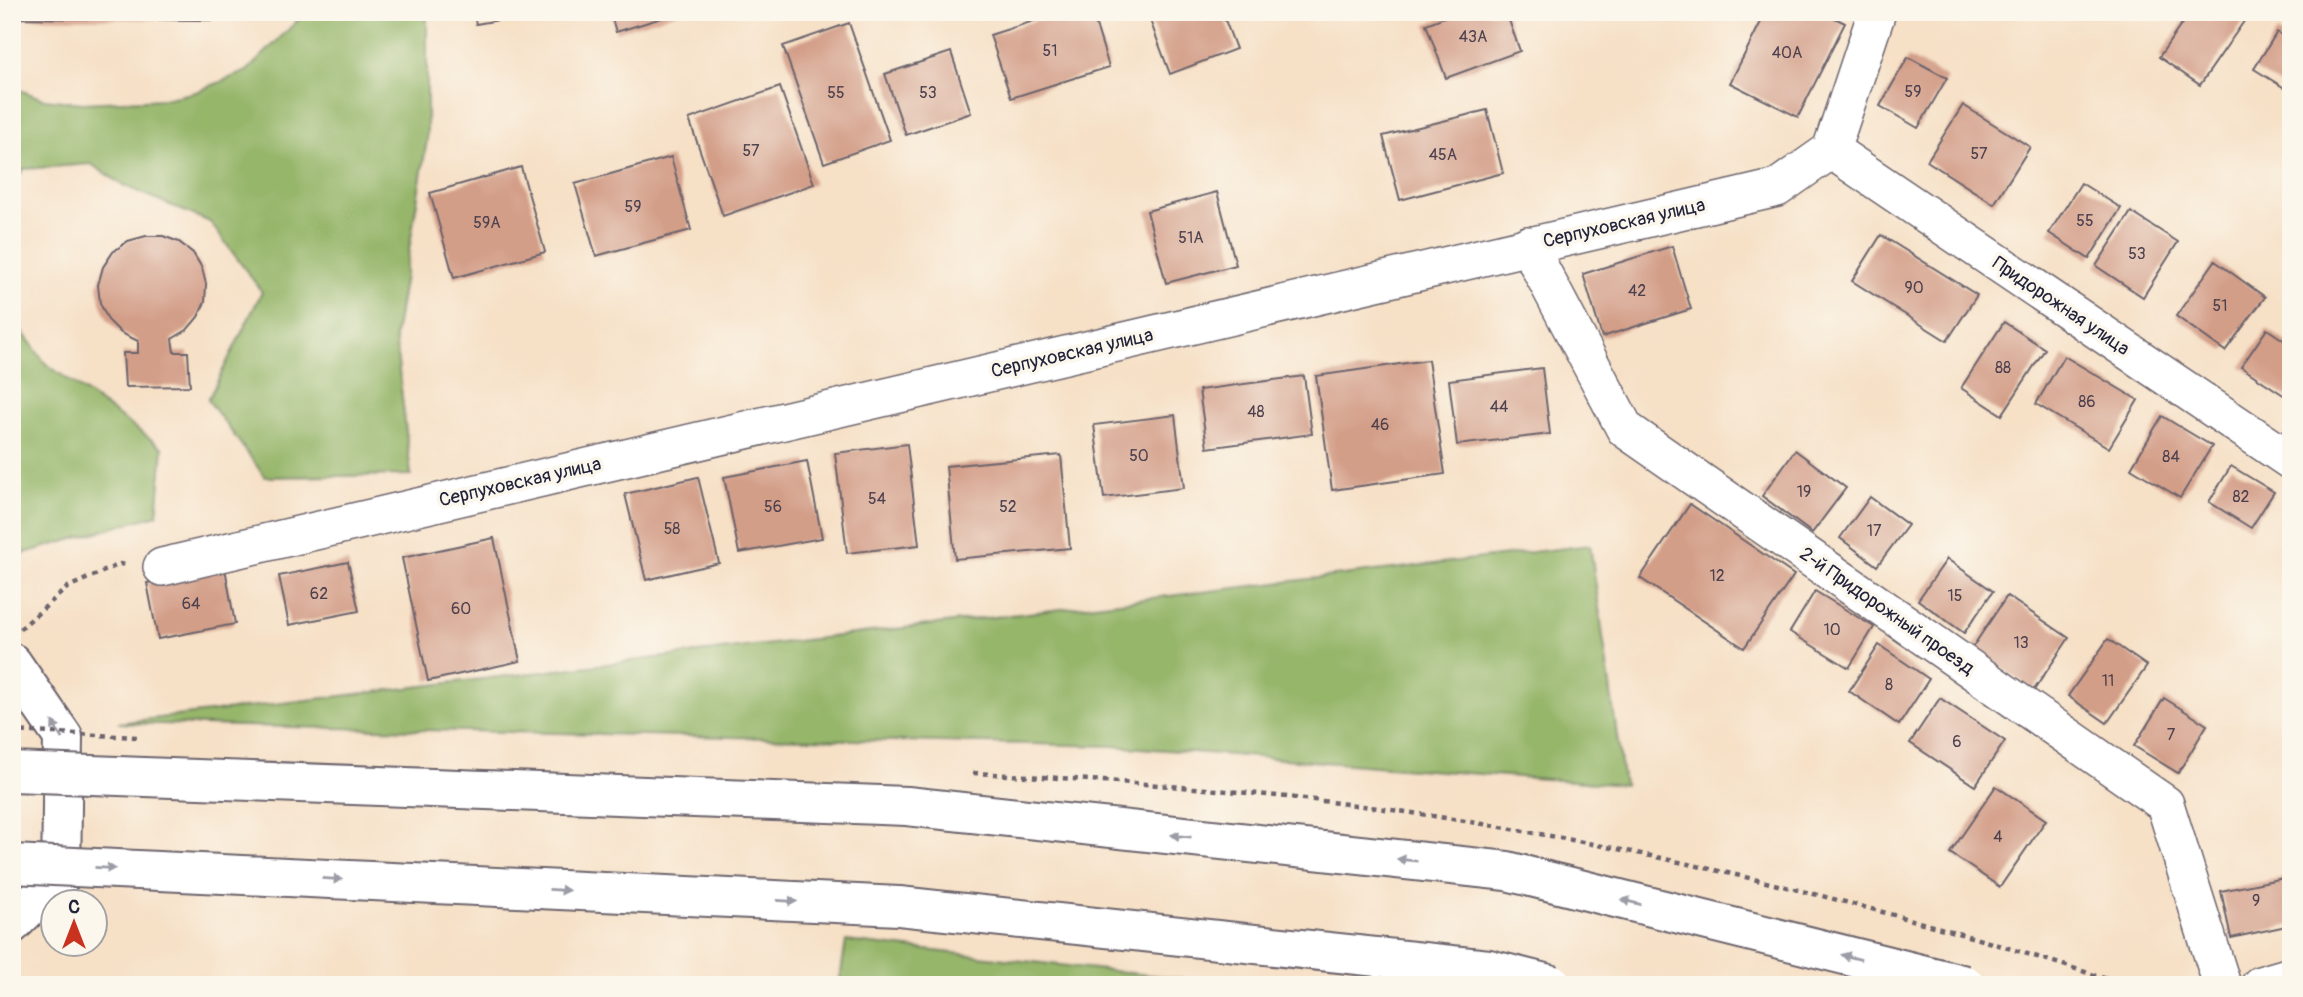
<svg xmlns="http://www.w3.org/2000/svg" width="2303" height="997" font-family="Pangolin,sans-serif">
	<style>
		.forest { fill: #96b66a; stroke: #5c6c52; stroke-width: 2 }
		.building { fill: #d39e88 }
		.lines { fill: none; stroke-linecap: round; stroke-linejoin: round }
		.minor-casing { stroke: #6c646c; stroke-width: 40 }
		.major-casing { stroke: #6c646c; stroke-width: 42 }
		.path { stroke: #6c646c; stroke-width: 4.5; stroke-dasharray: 5 5; stroke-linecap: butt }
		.minor { stroke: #fff; stroke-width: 37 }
		.major { stroke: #fff; stroke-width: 38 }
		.major-bridge-casing { stroke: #6c646c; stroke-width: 42; stroke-linecap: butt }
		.path-bridge { stroke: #6c646c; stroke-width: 4.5; stroke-dasharray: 5 5; stroke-linecap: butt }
		.major-bridge { stroke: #fff; stroke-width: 38 }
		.oneway { fill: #9c9ca7 }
		.labels { text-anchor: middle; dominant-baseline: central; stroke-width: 7; stroke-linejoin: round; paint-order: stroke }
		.number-label { font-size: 16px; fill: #4e414e }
		.street-label { font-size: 19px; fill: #22223b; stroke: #fbf7ec }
	</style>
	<rect width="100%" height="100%" fill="#fbf7ec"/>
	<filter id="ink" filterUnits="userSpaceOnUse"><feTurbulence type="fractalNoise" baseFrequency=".0143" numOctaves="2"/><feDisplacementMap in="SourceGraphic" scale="14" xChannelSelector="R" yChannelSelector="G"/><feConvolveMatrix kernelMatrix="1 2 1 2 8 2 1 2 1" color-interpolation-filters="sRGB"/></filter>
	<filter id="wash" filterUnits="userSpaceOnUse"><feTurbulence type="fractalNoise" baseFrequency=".00686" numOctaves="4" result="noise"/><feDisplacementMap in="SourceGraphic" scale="28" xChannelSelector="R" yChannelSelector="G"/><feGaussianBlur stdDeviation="1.57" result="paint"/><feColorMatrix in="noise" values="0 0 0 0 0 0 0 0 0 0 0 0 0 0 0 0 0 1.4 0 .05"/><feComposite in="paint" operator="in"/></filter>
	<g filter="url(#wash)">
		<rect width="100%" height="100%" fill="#f6e0c6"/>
		<g class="forest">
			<path d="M306,12H427V140L395,336L411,475L265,477L208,400L262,292L210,222L123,185L91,164L24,169L12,185V87L43,99L83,103L164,99L196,92L247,71Z"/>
			<path d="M12,317L45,363L163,448L157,515L18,555L12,551Z"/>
			<path d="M1590,545L1624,785L1113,746L118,723Z"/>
			<path d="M846,941L1239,985H839Z"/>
		</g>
		<g id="blocks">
			<g class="building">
				<path d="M12,12H212L211,20L12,18Z"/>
				<path d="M473,12H532V14L476,24Z"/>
				<path d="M610,12H678V13L616,32Z"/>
				<path d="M1062,12H1092L1109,67L1011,98L990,35Z"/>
				<path d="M1147,12H1222L1236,49L1170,74Z"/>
				<path d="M1457,12H1506L1520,51L1446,78L1426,24Z"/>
				<path d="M1766,12H1823L1845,23L1798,117L1730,83Z"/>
				<path d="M2190,12H2245L2249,14L2200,85L2159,57Z"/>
				<path d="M849,23L890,140L824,163L783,46Z"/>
				<path d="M2277,32L2291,41V92L2254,69Z"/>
				<path d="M951,52L971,113L906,135L885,74Z"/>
				<path d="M1908,57L1947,78L1918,128L1880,106Z"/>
				<path d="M780,87L814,184L723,216L689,119Z"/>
				<path d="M1963,105L2030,147L1994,204L1927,161Z"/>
				<path d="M1487,110L1503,173L1400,200L1383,136Z"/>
				<path d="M671,157L691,230L596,256L575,184Z"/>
				<path d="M521,167L545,252L454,278L430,193Z"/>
				<path d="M2081,183L2121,208L2089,259L2049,233Z"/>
				<path d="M1217,192L1236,265L1166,283L1147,211Z"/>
				<path d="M2131,212L2178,242L2143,297L2096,266Z"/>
				<path d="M1881,235L1977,295L1947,341L1852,281Z"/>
				<path d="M146,236H163L179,242L193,253L202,268L206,284L205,302L198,317L187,330L172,339L174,352H188L190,386L125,387L123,353H138V341L121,333L108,320L100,303L98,285L103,267L113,252L128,241Z"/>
				<path d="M1672,246L1691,309L1602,337L1583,274Z"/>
				<path d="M2215,261L2265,297L2225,351L2176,316Z"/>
				<path d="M2004,322L2045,349L2002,415L1961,388Z"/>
				<path d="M2267,329L2291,345V400L2241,367Z"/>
				<path d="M2064,356L2138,400L2109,448L2036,404Z"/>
				<path d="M1428,360L1445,474L1332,490L1316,376Z"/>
				<path d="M1542,368L1550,434L1457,445L1449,380Z"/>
				<path d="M1304,376L1312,434L1207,448L1199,390Z"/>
				<path d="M1175,415L1184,488L1104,498L1094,425Z"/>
				<path d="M2162,416L2212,446L2180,498L2131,468Z"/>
				<path d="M907,444L919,545L847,553L835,453Z"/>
				<path d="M1795,450L1846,488L1812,533L1762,496Z"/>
				<path d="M1061,455L1070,548L955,559L946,466Z"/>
				<path d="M807,461L822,538L739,553L724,477Z"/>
				<path d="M2231,466L2274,492L2251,528L2209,502Z"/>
				<path d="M698,477L719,563L646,580L625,494Z"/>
				<path d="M1870,497L1908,525L1877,566L1840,538Z"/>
				<path d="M1690,504L1794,575L1744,648L1640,578Z"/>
				<path d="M494,538L520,661L428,681L402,558Z"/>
				<path d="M1947,559L1993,591L1964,633L1918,600Z"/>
				<path d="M348,562L359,611L289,625L279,576Z"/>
				<path d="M225,568L235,624L158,639L147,583Z"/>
				<path d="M1815,591L1874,627L1849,668L1790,632Z"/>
				<path d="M2007,596L2069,638L2034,690L1972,648Z"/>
				<path d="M2108,639L2147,666L2107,723L2068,696Z"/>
				<path d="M1879,645L1929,679L1899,725L1849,691Z"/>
				<path d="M1940,698L2005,741L1975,786L1910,743Z"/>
				<path d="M2164,698L2207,725L2178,773L2134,746Z"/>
				<path d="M1996,786L2046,820L2000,887L1950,853Z"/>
				<path d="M2284,878L2291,912V925L2231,938L2221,891Z"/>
			</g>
		</g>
	</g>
	<g filter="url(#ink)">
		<use href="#blocks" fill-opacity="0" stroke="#6c646c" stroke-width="2"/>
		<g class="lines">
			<g class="minor-casing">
				<g id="minor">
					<path d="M1831,150L2291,461"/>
					<path d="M1528,245L1625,429L2165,804L2222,985"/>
					<path d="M162,567L1777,188L1831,150L1877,12"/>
					<path d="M2260,985L2291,976"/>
				</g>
			</g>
			<g class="major-casing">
				<path id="major" d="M12,663L63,737L61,876L12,924"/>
			</g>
			<path class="path" d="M20,629L68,587L120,564L127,565"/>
			<use href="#minor" class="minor"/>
			<use href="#major" class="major"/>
			<g class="major-bridge-casing">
				<g id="major-bridge">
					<path d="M12,772L907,806L1507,871L1965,985"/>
					<path d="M12,864L899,906L1489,969L1553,985"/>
				</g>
			</g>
			<g class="path-bridge">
				<path d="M12,731L139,737"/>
				<path d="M973,773C1122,781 1272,792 1420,814C1659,850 1895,909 2125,985"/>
			</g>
			<use href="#major-bridge" class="major-bridge"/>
		</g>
		<defs><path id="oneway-solid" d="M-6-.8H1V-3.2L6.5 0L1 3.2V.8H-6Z" transform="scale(1.75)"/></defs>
		<g class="oneway">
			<use href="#oneway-solid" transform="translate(57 730) rotate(-119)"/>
			<use href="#oneway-solid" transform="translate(1181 836) rotate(-174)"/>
			<use href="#oneway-solid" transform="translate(1407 860) rotate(-174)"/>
			<use href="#oneway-solid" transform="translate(105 868) rotate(3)"/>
			<use href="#oneway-solid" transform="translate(332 879) rotate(3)"/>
			<use href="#oneway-solid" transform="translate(559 890) rotate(3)"/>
			<use href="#oneway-solid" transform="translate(787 901) rotate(3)"/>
			<use href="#oneway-solid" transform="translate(1631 902) rotate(-166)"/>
			<use href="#oneway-solid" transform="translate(1851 957) rotate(-166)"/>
		</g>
	</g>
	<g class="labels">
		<g class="number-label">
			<text x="1473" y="37">43А</text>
			<text x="1050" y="51">51</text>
			<text x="1787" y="53">40А</text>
			<text x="1913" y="92">59</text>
			<text x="836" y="93">55</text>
			<text x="928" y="93">53</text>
			<text x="751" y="151">57</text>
			<text x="1979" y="154">57</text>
			<text x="1443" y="155">45А</text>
			<text x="633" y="207">59</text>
			<text x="2085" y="221">55</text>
			<text x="487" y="223">59А</text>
			<text x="1191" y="238">51А</text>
			<text x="2137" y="254">53</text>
			<text x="1914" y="288">90</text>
			<text x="1637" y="291">42</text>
			<text x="2220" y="306">51</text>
			<text x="2003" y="368">88</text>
			<text x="2087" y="402">86</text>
			<text x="1499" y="407">44</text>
			<text x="1256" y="412">48</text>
			<text x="1380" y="425">46</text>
			<text x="1139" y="456">50</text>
			<text x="2171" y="457">84</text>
			<text x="1804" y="492">19</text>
			<text x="2241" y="497">82</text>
			<text x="877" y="499">54</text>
			<text x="773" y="507">56</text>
			<text x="1008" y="507">52</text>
			<text x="672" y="529">58</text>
			<text x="1874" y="531">17</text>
			<text x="1717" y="576">12</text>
			<text x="319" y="594">62</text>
			<text x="1955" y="596">15</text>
			<text x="191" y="604">64</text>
			<text x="461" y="609">60</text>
			<text x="1832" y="630">10</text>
			<text x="2021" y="643">13</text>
			<text x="2108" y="681">11</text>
			<text x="1889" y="685">8</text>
			<text x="2171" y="735">7</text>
			<text x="1957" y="742">6</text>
			<text x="1998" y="837">4</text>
			<text x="2256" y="901">9</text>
		</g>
		<g class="street-label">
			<text transform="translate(1624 223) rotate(-13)">Серпуховская улица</text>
			<text transform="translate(2061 306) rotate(34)">Придорожная улица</text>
			<text transform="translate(1072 353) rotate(-13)">Серпуховская улица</text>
			<text transform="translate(520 482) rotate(-13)">Серпуховская улица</text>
			<text transform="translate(1887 611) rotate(35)">2-й Придорожный проезд</text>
		</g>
	</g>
	<rect width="2303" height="997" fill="none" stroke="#fbf7ec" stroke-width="42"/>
	<g transform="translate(74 923)"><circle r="33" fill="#fbf7ec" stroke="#a4a2a5" stroke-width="2"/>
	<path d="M0-5L12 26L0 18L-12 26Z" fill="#c8321e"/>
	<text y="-10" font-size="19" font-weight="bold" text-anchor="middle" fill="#22223b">С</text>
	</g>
</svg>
